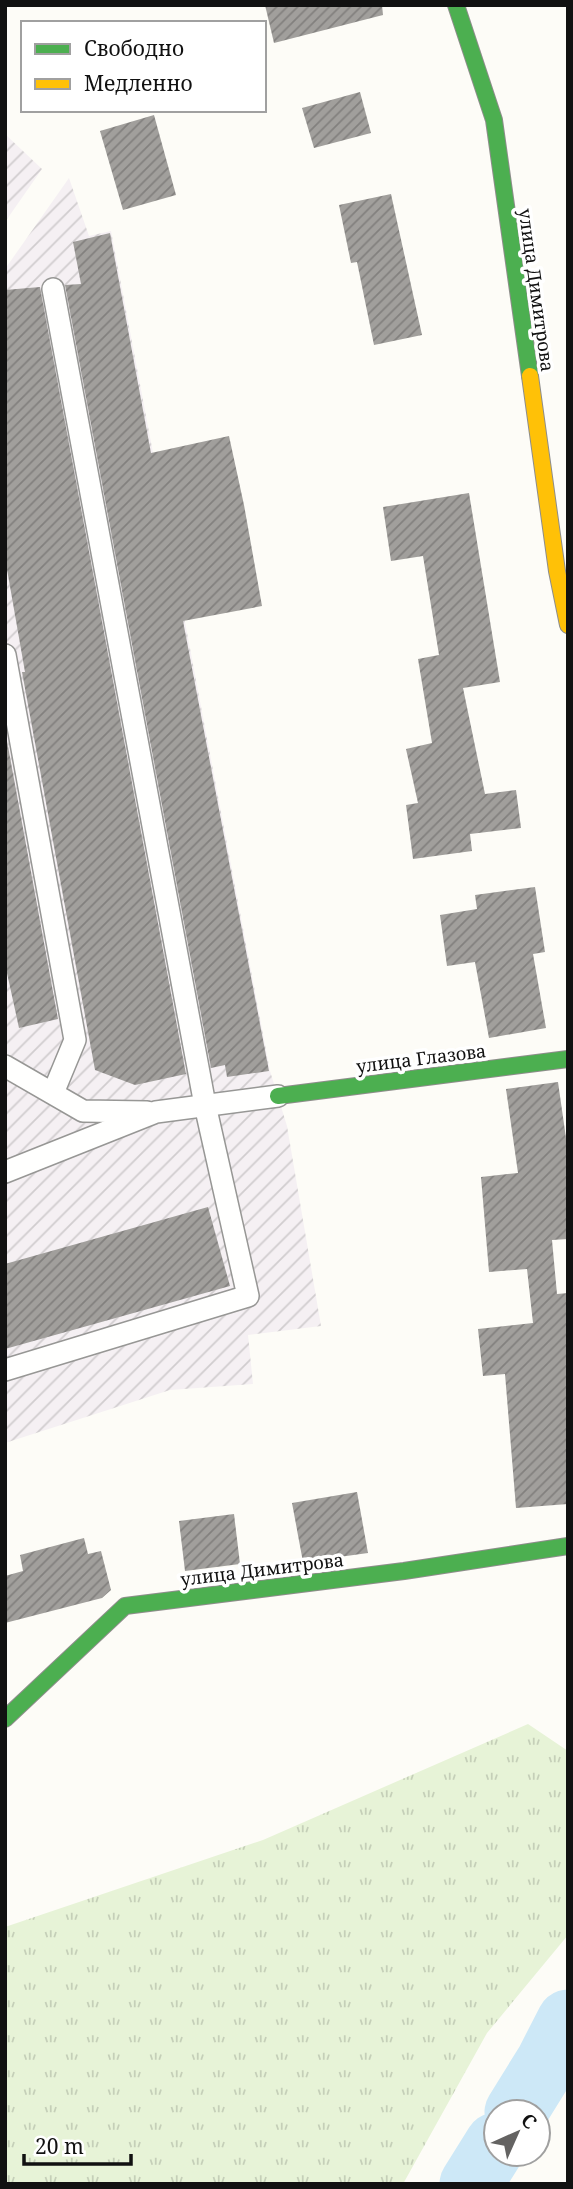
<svg xmlns="http://www.w3.org/2000/svg" width="573" height="2189" font-family="'Noto Serif',serif">
	<style>
		.industrial { fill: url(#industrial-furrows) }
		.grass { fill: url(#grass-tufts) }
		.lines { fill: none; stroke-linecap: round; stroke-linejoin: round }
		.river { stroke: #cde8f7; stroke-width: 63 }
		.building { fill: url(#building-hatch) }
		.lane-casing { stroke: #979795; stroke-width: 24 }
		.fast-casing { stroke: #8e8d8b; stroke-width: 18 }
		.slow-casing { stroke: #8e8d8b; stroke-width: 18 }
		.lane { stroke: #fffffe; stroke-width: 21 }
		.fast { stroke: #4caf50; stroke-width: 16 }
		.slow { stroke: #ffc107; stroke-width: 16 }
		.labels { text-anchor: middle; dominant-baseline: central; stroke-width: 7; stroke-linejoin: round; paint-order: stroke }
		.street-label { font-size: 18px; fill: #111; stroke: #fff }
	</style>
	<defs>
		<pattern id="industrial-furrows" width="10" height="10" patternUnits="userSpaceOnUse" patternTransform="scale(1.75)"><rect width="10" height="10" fill="#f5f0f3"/><path d="M-1 1l2-2M0 10L10 0M9 11l2-2" fill="none" stroke="#d1cdcf"/></pattern>
		<pattern id="grass-tufts" width="24" height="20" patternUnits="userSpaceOnUse" patternTransform="scale(1.75)"><rect width="24" height="20" fill="#e7f3d7"/><path d="M3 7l-1-3M5 7V3M7 7l1-3M15 17l-1-3M17 17v-4M19 17l1-3" fill="none" stroke="#c5cfb8"/></pattern>
		<pattern id="building-hatch" width="6" height="6" patternUnits="userSpaceOnUse" patternTransform="scale(1.75)"><rect width="6" height="6" fill="#a19f9c"/><path d="M-1 1l2-2M0 6l6-6M5 7l2-2" fill="none" stroke="#82807e"/></pattern>
	</defs>
	<rect width="100%" height="100%" fill="#fdfcf7"/>
	<g class="industrial">
		<path d="M5,134L42,169L5,222Z"/>
		<path d="M69,178L89,236L111,231L270,1071L287,1126L321,1326L248,1335L253,1384L170,1390L5,1443V269Z"/>
	</g>
	<path class="grass" d="M528,1724L568,1751V1935L487,2033L403,2184H5V1927L263,1840Z"/>
	<g class="lines">
		<g class="river">
			<path d="M516,2112L547,2062L568,2021"/>
			<path d="M471,2184L496,2144"/>
		</g>
	</g>
	<g class="building">
		<path d="M265,5H382L383,15L274,43Z"/>
		<path d="M360,92L371,133L314,148L302,108Z"/>
		<path d="M154,115L176,195L123,210L100,131Z"/>
		<path d="M391,194L422,335L374,345L357,262L351,263L339,205Z"/>
		<path d="M110,233L151,453L229,436L244,505L262,606L183,621L269,1071L227,1077L225,1065L211,1068L65,285L81,284L73,242Z"/>
		<path d="M40,287L186,1074L135,1085L95,1070L22,672H25L5,558V290Z"/>
		<path d="M469,493L500,682L463,688L485,794L516,790L521,828L470,834L472,851L413,859L406,805L418,803L406,749L432,743L418,659L439,655L423,556L391,561L383,507Z"/>
		<path d="M5,730L58,1019L19,1028L5,964Z"/>
		<path d="M535,887L545,952L533,954L546,1028L489,1038L475,962L447,966L440,915L477,909L475,895Z"/>
		<path d="M558,1082L568,1152V1239L552,1240L557,1294L568,1293V1504L516,1508L505,1374L483,1376L478,1329L533,1323L527,1269L489,1272L481,1177L518,1173L506,1089Z"/>
		<path d="M208,1207L230,1286L5,1349V1264Z"/>
		<path d="M357,1492L368,1553L303,1562L292,1503Z"/>
		<path d="M234,1514L240,1564L185,1571L179,1521Z"/>
		<path d="M84,1538L88,1554L101,1551L111,1590L102,1598L5,1623V1576L23,1571L20,1555Z"/>
	</g>
	<g class="lines">
		<g class="lane-casing">
			<g id="lane">
				<path d="M5,655L75,1040L53,1093"/>
				<path d="M5,1066L83,1111L147,1112"/>
				<path d="M5,1172L156,1112L278,1096"/>
				<path d="M5,1370L248,1296L205,1105L53,289"/>
			</g>
		</g>
		<g class="fast-casing">
			<g id="fast">
				<path d="M456,5L494,120L530,376"/>
				<path d="M278,1096L568,1059"/>
				<path d="M5,1719L125,1606L404,1571L568,1546"/>
			</g>
		</g>
		<g class="slow-casing">
			<path id="slow" d="M530,376L557,571L568,625"/>
		</g>
		<use href="#lane" class="lane"/>
		<use href="#fast" class="fast"/>
		<use href="#slow" class="slow"/>
	</g>
	<g class="labels">
		<g class="street-label">
			<text transform="translate(537 290) rotate(82)">улица Димитрова</text>
			<text transform="translate(421 1058) rotate(-7)">улица Глазова</text>
			<text transform="translate(262 1569) rotate(-7)">улица Димитрова</text>
		</g>
	</g>
	<rect width="573" height="2189" fill="none" stroke="#111111" stroke-width="14"/>
	<rect x="21" y="21" width="245" height="91" fill="#ffffff" stroke="#a0a0a0" stroke-width="2"/>
	<rect x="35" y="44" width="35" height="10" fill="#4caf50" stroke="#a0a0a0" stroke-width="2"/>
	<text x="84" y="56" font-size="21" fill="#111111">Свободно</text>
	<rect x="35" y="79" width="35" height="10" fill="#ffc107" stroke="#a0a0a0" stroke-width="2"/>
	<text x="84" y="91" font-size="21" fill="#111111">Медленно</text>
	<g transform="translate(517 2133) rotate(45)"><circle r="33" fill="#ffffff" stroke="#a0a0a0" stroke-width="2"/>
	<path d="M0-5L12 26L0 18L-12 26Z" fill="#646362"/>
	<text y="-10" font-size="19" font-weight="bold" text-anchor="middle" fill="#111111">С</text>
	</g>
	<path d="M24 2154v10h107v-10" fill="none" stroke="#111111" stroke-width="3.5"/>
	<text x="35" y="2154" font-size="21" fill="#111111" stroke="#ffffff" stroke-width="5" paint-order="stroke">20 m</text>
</svg>
